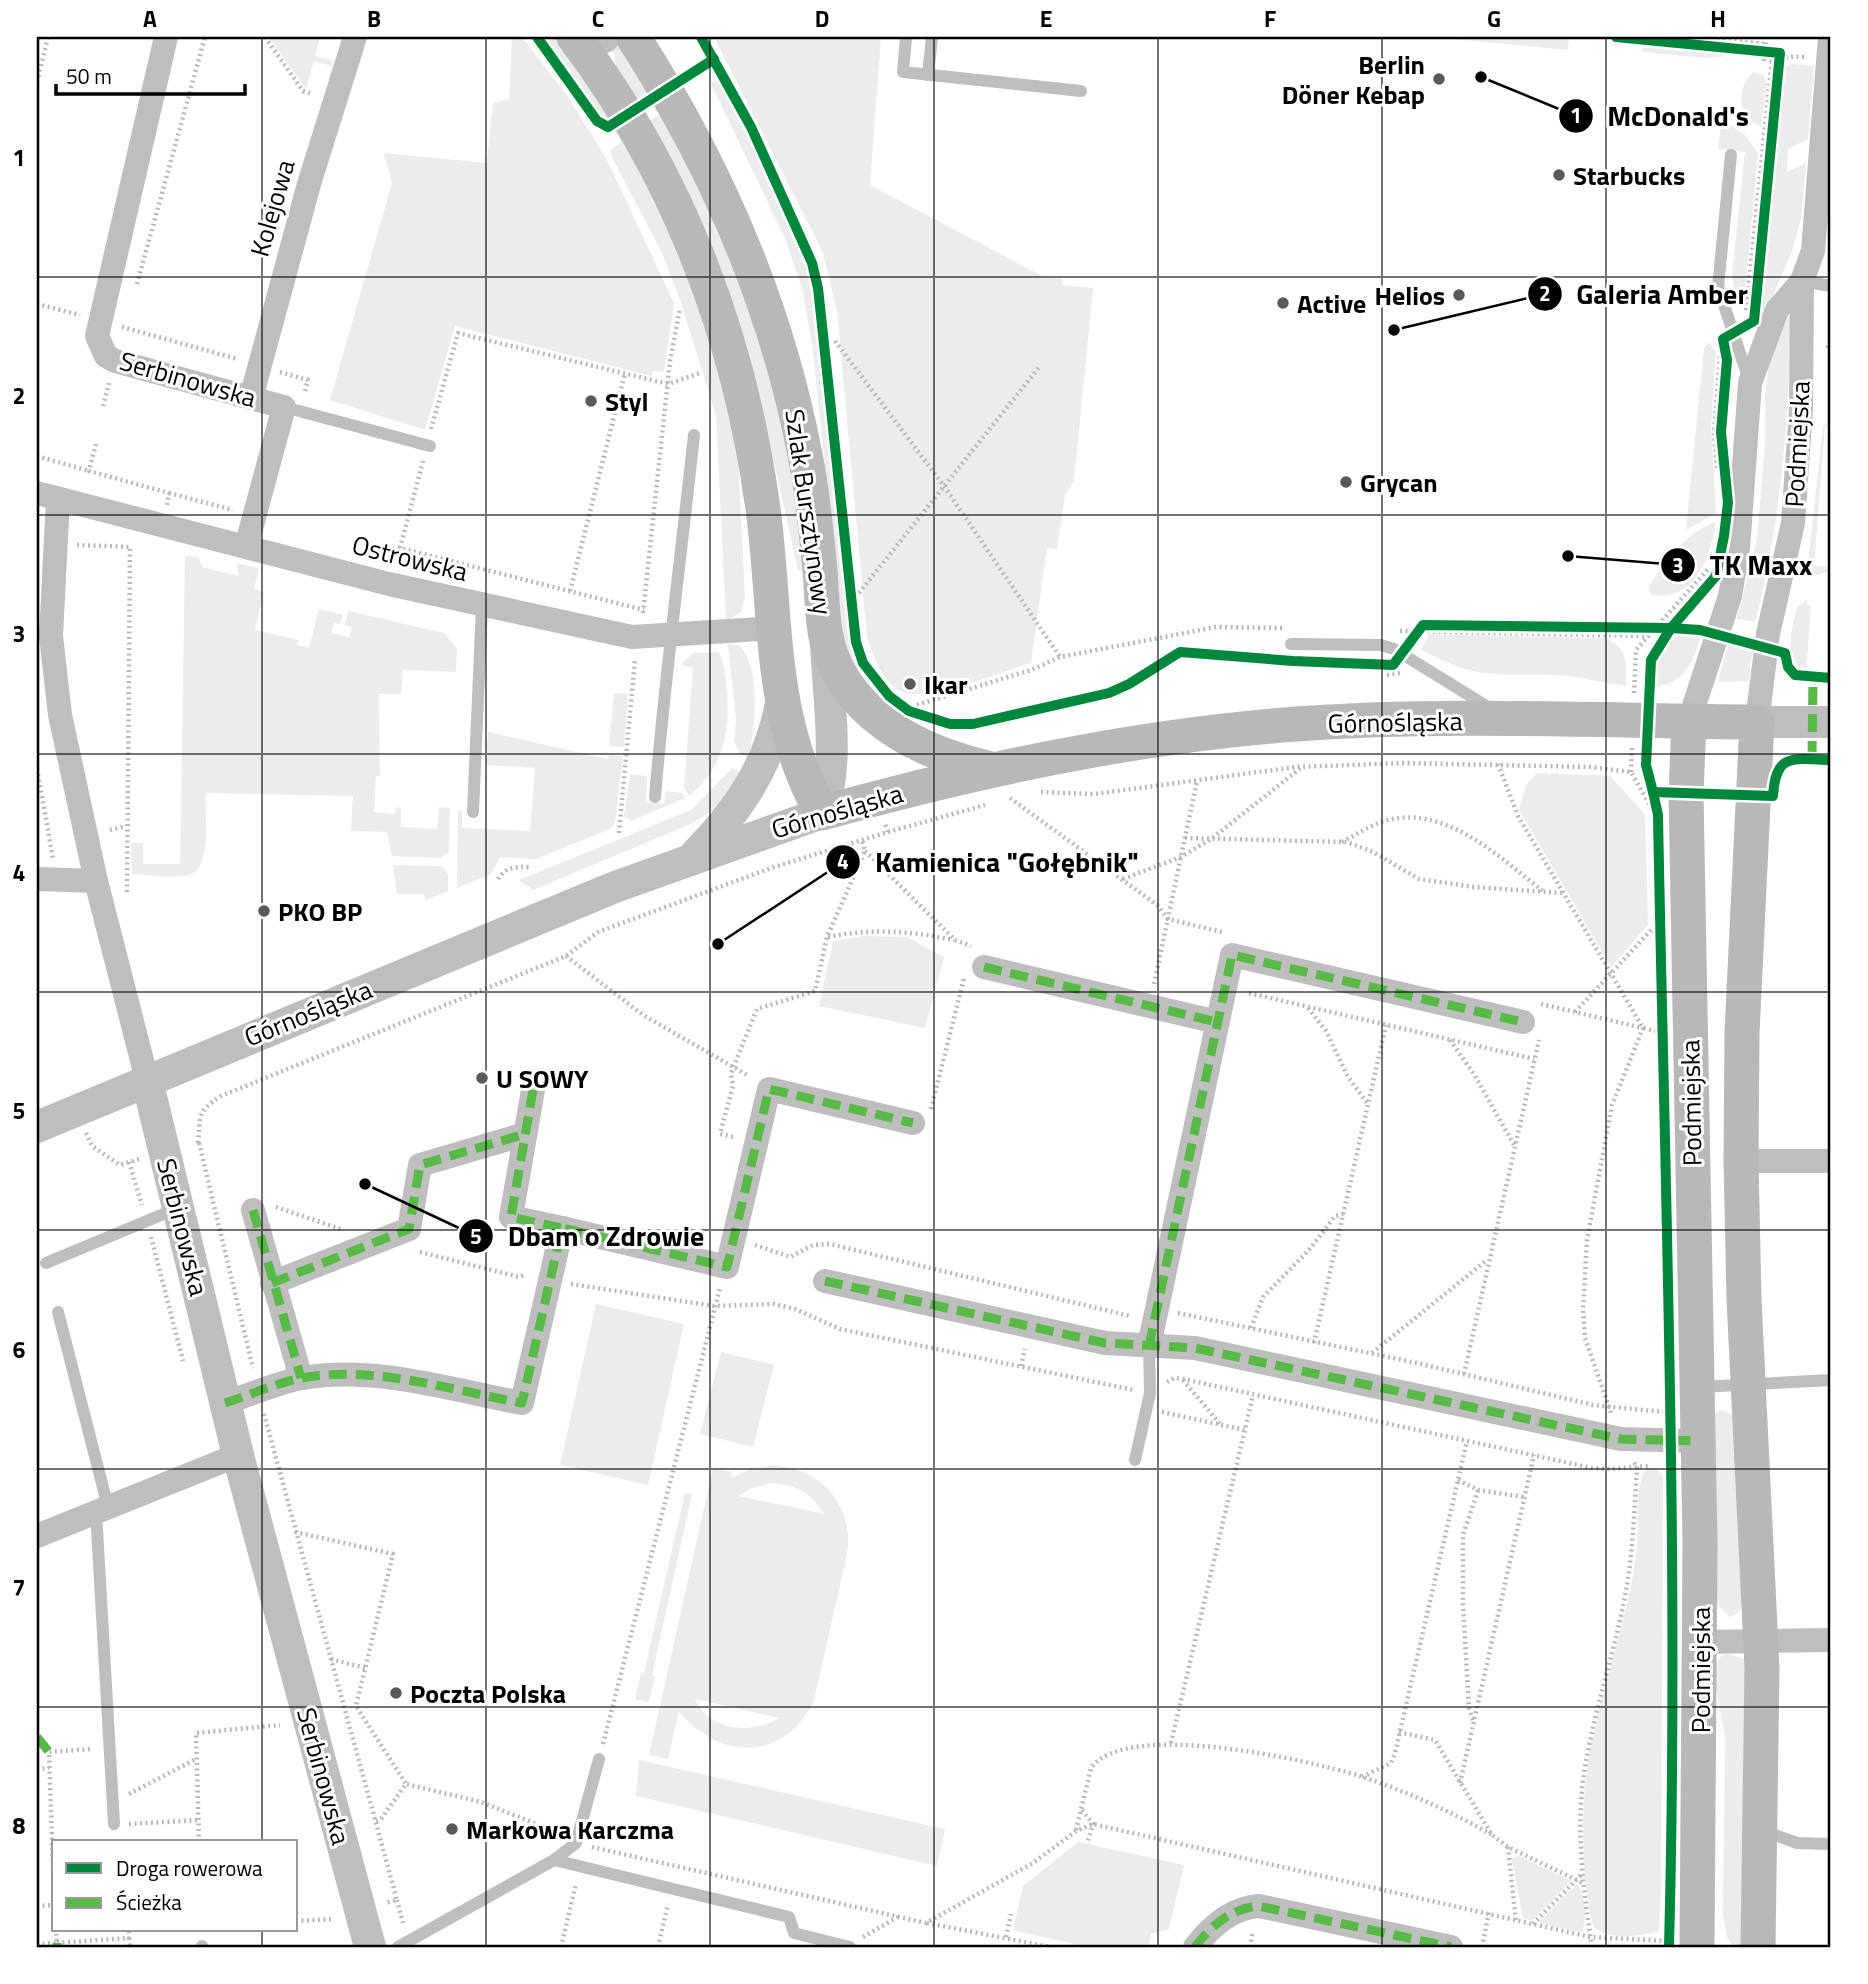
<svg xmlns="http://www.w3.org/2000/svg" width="1868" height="1984" font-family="'Titillium Web',sans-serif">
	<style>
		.green { fill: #ececec; fill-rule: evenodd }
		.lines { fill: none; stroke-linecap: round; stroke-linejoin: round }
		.path { stroke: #b9b9b9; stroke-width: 4.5; stroke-dasharray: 2 3.5; stroke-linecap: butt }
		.service { stroke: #bebebe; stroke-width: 12 }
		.minor { stroke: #bebebe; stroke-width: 24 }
		.tertiary { stroke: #bebebe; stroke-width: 32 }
		.secondary { stroke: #b8b8b8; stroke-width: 35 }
		.quiet { stroke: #58b947; stroke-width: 9; stroke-dasharray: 18 9; stroke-linecap: butt }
		.cycleway-casing { stroke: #fff; stroke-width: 15 }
		.cycleway { stroke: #00873e; stroke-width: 10 }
		.grid { fill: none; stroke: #000; stroke-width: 2; stroke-opacity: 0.55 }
		.poi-dot { fill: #595959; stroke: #fff; stroke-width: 2.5 }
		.labels { text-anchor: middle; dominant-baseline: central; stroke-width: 6; stroke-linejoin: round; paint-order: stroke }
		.poi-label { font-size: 26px; font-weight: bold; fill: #000; stroke: #fff; text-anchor: start }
		.street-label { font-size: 26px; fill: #000; stroke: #fff }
		.leader { fill: none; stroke: #000; stroke-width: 2.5 }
		.callout-dot { fill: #000; stroke: #fff; stroke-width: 2.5 }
		.mark-label { font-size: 21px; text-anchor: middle; font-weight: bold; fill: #fff }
		.callout-label { font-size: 28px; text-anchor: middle; font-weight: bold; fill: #000; stroke: #fff; stroke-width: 6; stroke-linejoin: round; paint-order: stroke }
		.neatline { fill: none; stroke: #000; stroke-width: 2.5 }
		.grid-label { font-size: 23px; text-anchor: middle; font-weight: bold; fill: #000 }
	</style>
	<rect width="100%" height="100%" fill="#fff"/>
	<g class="green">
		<path d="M269,37H320L315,56L333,61L332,66L314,61L306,89Z"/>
		<path d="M512,37H522L568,97L606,158L674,303L664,372L653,371L652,376L455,326L425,430L330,400L392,183L384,153L487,163L493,103L509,99Z"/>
		<path d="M542,37H557L612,119L607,122L599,117Z"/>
		<path d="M714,37H881L870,185L1044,277L1062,279V285L1093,288L1074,481L1065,496L1057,549L1047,548L1031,663C1002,671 926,705 900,691C881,681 874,656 867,637L837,311L823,253Z"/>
		<path d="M1432,37H1569L1568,50Z"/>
		<path d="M616,40L652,94L636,105L617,70L612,45Z"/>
		<path d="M1643,43L1736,52L1738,55L1707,58L1642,52Z"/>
		<path d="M1791,64L1814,66L1808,139L1788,149L1787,172L1806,163L1801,219L1792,251L1757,334L1783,69Z"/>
		<path d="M1754,72L1764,76L1767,84L1761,126C1736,119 1736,86 1754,72Z"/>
		<path d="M719,79L751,133L777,189L814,285L851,634L862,669L881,694L871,704L846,665L812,343L802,288L785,238L711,84Z"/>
		<path d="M665,111L762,334L797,485L803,573L798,570L759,394L745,347L646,123Z"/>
		<path d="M1722,119L1745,135L1758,153L1745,293L1736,308L1732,274L1745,152L1718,149Z"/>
		<path d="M623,141L689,269L737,439L745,597L741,612L726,621L716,415L679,297L662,253L612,157L610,150Z"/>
		<path d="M1787,315L1791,316C1789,419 1781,522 1755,622L1737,619L1757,539L1765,442V395L1771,349Z"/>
		<path d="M1709,342L1716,352L1711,426L1716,513L1686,530L1704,348Z"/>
		<path d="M1831,422V426H1825L1814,566L1831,567V571L1818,575L1807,573L1823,426Z"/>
		<path d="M1716,522C1710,557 1696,602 1651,595L1649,586C1666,560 1686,532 1716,522Z"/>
		<path d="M185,556L199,557L202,567L239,576L236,563L259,568L254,589L264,592L255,630L298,640L297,645L309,648L319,609L343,615L340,624L334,623L331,633L349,637L352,627L345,625L348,611L444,633L457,649L456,672L403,670L401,694H379L380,776H376L374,812L395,814L396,807L401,808V827L437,829L439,807L450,808L449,852L441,858L392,856L387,832L351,831L353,796L206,793C204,813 213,869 189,875C172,879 150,875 132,874L131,843H143V864H180Z"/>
		<path d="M1807,600V605H1811L1806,673C1783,660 1791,627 1798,606Z"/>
		<path d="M1430,634L1603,638C1628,646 1627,663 1626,686C1603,683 1580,676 1557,675C1497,673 1476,681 1421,649Z"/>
		<path d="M1685,635H1701C1693,663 1684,685 1652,687C1652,662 1657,640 1685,635Z"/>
		<path d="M728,644L740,646C761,668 756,730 748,758L740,754L734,741L736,721Z"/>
		<path d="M1728,644L1752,650L1749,681L1718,682Z"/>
		<path d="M718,652C725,660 724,672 726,683C731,728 726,765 689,796L684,787L693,667L683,666V662L693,653Z"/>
		<path d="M614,693L628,694L624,747L609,746Z"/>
		<path d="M488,732L608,759L609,755L623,756L615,823L610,829L536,859L500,857L491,874L457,888L458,811H462V828L530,831L535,768L486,765Z"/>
		<path d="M732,768L742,772L716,808L693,823L533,890L519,880L691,810Z"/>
		<path d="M1537,773L1610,776L1645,814L1648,925L1611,967L1519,810L1526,785Z"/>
		<path d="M630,774L647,776L646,802L664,804L666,791L682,793L685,798L631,821L624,816Z"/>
		<path d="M393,865L442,866L448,874V891L426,900L424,894H397Z"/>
		<path d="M865,936L907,937L944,957L925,1028L819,1006L833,941Z"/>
		<path d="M596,1304L684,1324L648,1485L560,1465Z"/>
		<path d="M721,1352L774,1365L753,1447L700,1434Z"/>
		<path d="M1720,1410L1730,1413L1733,1418L1744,1604L1738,1613L1730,1617L1715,1603L1712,1417Z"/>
		<path d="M774,1465C822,1469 854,1505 847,1554L814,1700C786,1762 718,1761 679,1711L668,1759L649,1755L713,1468L732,1472L731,1478L751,1469ZM773,1483C796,1485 813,1494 824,1514L739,1496L749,1489ZM695,1699L779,1718C751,1735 710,1731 695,1699Z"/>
		<path d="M1647,1468H1655L1663,1476L1661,1883L1659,1931C1641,1936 1610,1941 1594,1927C1581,1889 1581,1809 1587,1769C1598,1693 1629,1622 1637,1546C1639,1527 1634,1482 1647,1468Z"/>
		<path d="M685,1493L692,1494L652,1675L655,1676L649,1702L635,1699L641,1673H644Z"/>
		<path d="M1728,1654L1746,1659L1741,1944L1737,1947L1732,1945L1727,1937L1723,1914L1725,1736L1714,1677L1715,1666L1721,1656Z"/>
		<path d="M639,1760L945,1829L937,1866L636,1796Z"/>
		<path d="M1078,1842L1184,1865L1169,1929L1151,1934L1148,1947H1088L1013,1930L1023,1886Z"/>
		<path d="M1520,1856L1571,1881L1532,1921L1523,1918L1512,1861V1858Z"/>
		<path d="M1577,1884C1585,1893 1587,1921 1582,1932L1538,1923Z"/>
	</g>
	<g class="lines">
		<g class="path">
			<path d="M265,37L303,91L312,94"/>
			<path d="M1696,37L1766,44"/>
			<path d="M1767,37L1764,59C1780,61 1790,55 1805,57"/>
			<path d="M37,82L48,37"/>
			<path d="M137,284L205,37"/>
			<path d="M37,304L80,315"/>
			<path d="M1746,310L1772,60"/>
			<path d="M122,327L238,359"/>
			<path d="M835,341L944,486L1060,657"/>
			<path d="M1827,348L1831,339"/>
			<path d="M280,372L308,380L304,394"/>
			<path d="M103,406L109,383"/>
			<path d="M431,429L458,333L668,384L700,373"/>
			<path d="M96,444L89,471L169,493L167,505"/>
			<path d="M37,456L89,471"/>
			<path d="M1717,468L1714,433L1720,354"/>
			<path d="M169,493L233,510"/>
			<path d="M77,545L130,547L127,894"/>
			<path d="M400,548L423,461"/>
			<path d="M365,552L400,548L644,610"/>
			<path d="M570,591L625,373"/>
			<path d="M859,593L1040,366"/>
			<path d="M643,613L670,361L680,308"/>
			<path d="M1400,631L1647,636"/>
			<path d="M1387,675L1400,673"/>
			<path d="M1634,693L1636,650L1708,569"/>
			<path d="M917,705L1031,670L1060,657L1216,627L1283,628"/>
			<path d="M1498,764L1518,816L1643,1028L1656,1031"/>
			<path d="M37,769L53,858"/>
			<path d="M1631,772L1632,748"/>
			<path d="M1041,792L1094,794L1296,767L1404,763L1590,767L1631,772L1650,805H1655"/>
			<path d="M1010,798L1157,905L1168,919L1222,932"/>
			<path d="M110,830L126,826"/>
			<path d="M888,832L985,805"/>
			<path d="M619,833L635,659"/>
			<path d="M1185,838L1347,842L1373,852L1419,879L1474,887L1562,893"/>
			<path d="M1342,842C1355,835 1368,827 1381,822C1443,801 1499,857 1544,892"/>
			<path d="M865,851L955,940L971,946"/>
			<path d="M498,879C507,866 515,867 531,867"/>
			<path d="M1123,879L1181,857L1211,839L1302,767"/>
			<path d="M828,937C871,928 912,931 954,940"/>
			<path d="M566,956L643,1015L749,1076"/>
			<path d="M1154,984L1197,781"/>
			<path d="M1249,993L1534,1059"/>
			<path d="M1541,1004L1643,1028L1612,1105L1587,1240L1583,1310L1585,1338L1611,1413"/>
			<path d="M1308,1008L1326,1031L1348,1077L1368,1104"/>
			<path d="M1575,1012L1654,927"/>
			<path d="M1450,1040L1474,1074L1514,1145"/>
			<path d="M931,1109L964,978"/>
			<path d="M86,1133L92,1146L120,1165L139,1159"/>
			<path d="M733,1137L720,1134L733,1086L731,1073L757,1009L815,991L827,937L865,851L862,840"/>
			<path d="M198,1143C201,1116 195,1113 221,1096L566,956L598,932L771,868L888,832L885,824"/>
			<path d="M199,1143L253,1368"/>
			<path d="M129,1162L142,1205"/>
			<path d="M276,1207L341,1229"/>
			<path d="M151,1237L183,1361"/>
			<path d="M755,1245L790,1257L813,1245L830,1244L1130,1316"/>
			<path d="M420,1252L519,1277L526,1274"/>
			<path d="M571,1284L714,1306L774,1304L795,1309L840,1329L1134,1390"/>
			<path d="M1178,1313L1417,1363L1593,1405L1664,1412"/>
			<path d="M1251,1328L1263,1297L1309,1250L1335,1216L1343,1214"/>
			<path d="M1314,1343L1386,1025"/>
			<path d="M1372,1353L1487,1260"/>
			<path d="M1021,1366L1025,1349"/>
			<path d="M1464,1374L1539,1040"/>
			<path d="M1183,1380L1220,1424"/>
			<path d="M1167,1382L1174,1378L1183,1379L1592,1468L1610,1469L1648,1466"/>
			<path d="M1162,1412L1245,1430"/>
			<path d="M264,1414L397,1900L386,1903"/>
			<path d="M1458,1480L1478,1490L1524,1497"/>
			<path d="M295,1532L393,1554L356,1706L406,1784"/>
			<path d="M331,1659L365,1668"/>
			<path d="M1473,1720L1469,1708L1463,1605V1535L1478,1490"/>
			<path d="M1399,1732L1435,1740L1492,1835L1508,1847L1583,1883"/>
			<path d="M1171,1743L1253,1395"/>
			<path d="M603,1744L720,1288"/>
			<path d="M37,1769L49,1768"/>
			<path d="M1362,1777L1391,1763L1395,1753L1467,1441"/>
			<path d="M1460,1783L1534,1455"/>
			<path d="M129,1794L196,1759"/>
			<path d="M1082,1810L1093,1824L1087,1844"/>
			<path d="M376,1821L381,1819L406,1784L481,1802L559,1833"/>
			<path d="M129,1824L198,1820"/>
			<path d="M1076,1830L1091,1768C1126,1719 1308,1760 1360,1776C1405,1791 1451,1811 1492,1835"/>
			<path d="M199,1842L196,1733L280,1725"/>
			<path d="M592,1847L926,1923L1033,1863L1076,1831L1093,1824L1590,1937L1668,1941"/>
			<path d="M1508,1847L1516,1921"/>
			<path d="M54,1900L49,1752L91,1749"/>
			<path d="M397,1900L403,1923"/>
			<path d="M37,1906L54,1905"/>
			<path d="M296,1921L333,1919"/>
			<path d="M927,1923L1050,1947"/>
			<path d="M1533,1924L1583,1873"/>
			<path d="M863,1937L898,1917"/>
			<path d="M1006,1937L1011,1914"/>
			<path d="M129,1938L130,1947"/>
			<path d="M57,1943L129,1938V1930"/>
			<path d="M37,1944L57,1943L56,1930"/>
			<path d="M561,1947L576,1884"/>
			<path d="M658,1947L668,1904"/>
			<path d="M1250,1947L1253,1931"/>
			<path d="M1482,1947L1489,1912"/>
			<path d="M1592,1947C1583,1889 1575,1826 1585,1767C1594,1712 1612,1660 1623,1606C1633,1561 1634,1514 1637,1468L1634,1462"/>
		</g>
		<g class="service">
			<path d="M906,37L903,72L1081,91"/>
			<path d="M928,75L932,37"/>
			<path d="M1731,155L1718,287L1749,380"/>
			<path d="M1802,281L1831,286"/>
			<path d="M284,407L430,446"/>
			<path d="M1291,644L1381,645L1394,649L1493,710"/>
			<path d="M655,797C665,676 681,556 694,435"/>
			<path d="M473,812L482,606"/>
			<path d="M46,1263L178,1208"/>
			<path d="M58,1312L108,1507"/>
			<path d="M1701,1387L1831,1380"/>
			<path d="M1135,1460L1150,1393L1149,1346"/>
			<path d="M96,1512L114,1824"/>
			<path d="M1764,1831L1797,1843L1831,1844"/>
			<path d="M554,1860L789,1917L794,1933L850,1947"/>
			<path d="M202,1946V1947"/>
			<path d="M398,1947L554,1860L576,1843L599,1759"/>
		</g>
		<g class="minor">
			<path d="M166,37L97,336L106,356L115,361L284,407L246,547"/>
			<path d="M251,398L309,184L355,37"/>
			<path d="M37,493L389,584L632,637L775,628"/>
			<path d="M58,499L51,636L60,715L96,881L147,1080"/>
			<path d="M1689,721L1730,596L1738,549L1750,383L1777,310L1802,281L1813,251L1830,37"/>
			<path d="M1757,722L1768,634L1793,523L1801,409L1802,281"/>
			<path d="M37,879L96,881"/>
			<path d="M984,967L1217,1022"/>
			<path d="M533,1090L511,1217L562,1228"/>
			<path d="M1741,1161H1831"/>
			<path d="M253,1210L301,1378"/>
			<path d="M825,1281L1105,1343L1195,1348L1621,1439L1698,1441"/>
			<path d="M272,1283L409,1229L420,1165L525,1134"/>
			<path d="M1149,1346L1232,955L1523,1022"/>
			<path d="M225,1403C250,1395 276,1383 302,1378C374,1365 451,1390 522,1403L562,1228L727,1267L769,1089L913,1123"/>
			<path d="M37,1536L238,1455"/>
			<path d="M1701,1642L1831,1640"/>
			<path d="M1195,1947C1211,1926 1231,1908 1259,1906L1451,1947"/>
		</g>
		<g class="tertiary">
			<path d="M579,44L604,37"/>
			<path d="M1757,722H1831"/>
			<path d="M696,854C739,810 770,764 781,703"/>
			<path d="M147,1080L238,1455L370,1947"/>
			<path d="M37,1127L615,887L822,813C840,761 828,698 826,643"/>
		</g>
		<g class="secondary">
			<path d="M574,37C679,176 740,338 763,509C777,614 768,719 822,813C977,770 1135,736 1296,724C1449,713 1604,721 1757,722L1742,1033L1741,1161L1744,1299L1762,1668L1758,1947"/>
			<path d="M633,37C716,166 776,303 805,455C813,493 816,532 820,570C823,606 821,641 839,673C871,729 931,755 991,769"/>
			<path d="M1689,721L1686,794L1700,1543L1697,1947"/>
		</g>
		<g class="quiet">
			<path d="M1812,759L1813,678"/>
			<path d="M984,967L1217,1022"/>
			<path d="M533,1090L511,1217L562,1228"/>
			<path d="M253,1210L301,1378"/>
			<path d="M825,1281L1105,1343L1195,1348L1621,1439L1698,1441"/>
			<path d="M272,1283L409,1229L420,1165L525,1134"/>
			<path d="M1149,1346L1232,955L1523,1022"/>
			<path d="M225,1403C250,1395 276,1383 302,1378C374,1365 451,1390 522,1403L562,1228L727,1267L769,1089L913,1123"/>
			<path d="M37,1737L49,1752"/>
			<path d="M57,1943V1947"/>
			<path d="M1195,1947C1211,1926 1231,1908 1259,1906L1451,1947"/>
		</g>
		<g class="cycleway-casing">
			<g id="cycleway">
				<path d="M537,37L597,121L608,127L714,59"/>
				<path d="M701,37L751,127L812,263L818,288L856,642L863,663L889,696L909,711L950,724H973L1109,693L1129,684L1180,652L1293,661L1393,665L1423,625L1671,628L1700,630L1785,653L1788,667L1795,675L1831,678"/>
				<path d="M1616,37L1780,53L1754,321L1723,339L1727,360L1721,432L1728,503L1724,536L1716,576L1671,628L1651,660L1646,765L1653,792L1773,796C1776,752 1792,759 1831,760"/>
				<path d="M1653,792L1658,815C1665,1192 1679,1570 1669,1947"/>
			</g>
		</g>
		<use href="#cycleway" class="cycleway"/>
	</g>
	<path class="grid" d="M262,37V1842M486,37V1947M710,37V1947M934,37V1947M1158,37V1947M1382,37V1947M1606,37V1947M37,277H1831M37,515H1831M37,754H1831M37,992H1831M37,1230H1831M37,1469H1831M37,1707H1831M262,1930V1947"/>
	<g class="poi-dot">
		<circle cx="1439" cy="79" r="7"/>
		<circle cx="1559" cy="175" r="7"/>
		<circle cx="1459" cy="295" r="7"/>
		<circle cx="1283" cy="303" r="7"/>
		<circle cx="591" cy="401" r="7"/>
		<circle cx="1346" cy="482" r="7"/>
		<circle cx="910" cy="684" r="7"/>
		<circle cx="264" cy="911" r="7"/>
		<circle cx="482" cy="1078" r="7"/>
		<circle cx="396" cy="1693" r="7"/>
		<circle cx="452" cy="1829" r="7"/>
	</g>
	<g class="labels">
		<g class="poi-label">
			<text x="1425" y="64" text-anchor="end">Berlin<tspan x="1425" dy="30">Döner Kebap</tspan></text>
			<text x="1573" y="175">Starbucks</text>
			<text x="1445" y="295" text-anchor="end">Helios</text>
			<text x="1297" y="303">Active</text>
			<text x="605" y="401">Styl</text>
			<text x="1360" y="482">Grycan</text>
			<text x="924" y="684">Ikar</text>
			<text x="278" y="911">PKO BP</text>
			<text x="496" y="1078">U SOWY</text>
			<text x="410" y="1693">Poczta Polska</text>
			<text x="466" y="1829">Markowa Karczma</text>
		</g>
		<g class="street-label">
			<text transform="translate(272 208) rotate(-74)">Kolejowa</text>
			<text transform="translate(188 379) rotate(16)">Serbinowska</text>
			<text transform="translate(1797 444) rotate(-87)">Podmiejska</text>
			<text transform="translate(809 512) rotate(82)">Szlak Bursztynowy</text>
			<text transform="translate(410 558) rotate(14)">Ostrowska</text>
			<text transform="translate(1395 722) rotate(-1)">Górnośląska</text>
			<text transform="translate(837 811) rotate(-16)">Górnośląska</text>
			<text transform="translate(308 1013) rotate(-22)">Górnośląska</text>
			<text transform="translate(1691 1103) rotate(-91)">Podmiejska</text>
			<text transform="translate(183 1227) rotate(76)">Serbinowska</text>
			<text transform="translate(1700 1670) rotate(-90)">Podmiejska</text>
			<text transform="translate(324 1776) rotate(75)">Serbinowska</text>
		</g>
	</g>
	<path class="leader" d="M1481 77L1576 116M1394 330L1545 294M1568 556L1678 565M718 944L843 862M365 1184L476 1236"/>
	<g class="callout-dot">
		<circle cx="1481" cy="77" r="7"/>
		<circle cx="1394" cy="330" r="7"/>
		<circle cx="1568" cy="556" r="7"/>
		<circle cx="718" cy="944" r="7"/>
		<circle cx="365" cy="1184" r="7"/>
		<circle cx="1576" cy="116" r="18"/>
		<circle cx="1545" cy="294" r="18"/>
		<circle cx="1678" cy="565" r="18"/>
		<circle cx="843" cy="862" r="18"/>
		<circle cx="476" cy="1236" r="18"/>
	</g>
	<g class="mark-label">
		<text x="1576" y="123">1</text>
		<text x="1545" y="301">2</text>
		<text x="1678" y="573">3</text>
		<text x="843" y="869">4</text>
		<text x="476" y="1244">5</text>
	</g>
	<g class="callout-label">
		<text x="1678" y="126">McDonald's</text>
		<text x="1662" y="304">Galeria Amber</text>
		<text x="1761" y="575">TK Maxx</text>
		<text x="1007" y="872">Kamienica "Gołębnik"</text>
		<text x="606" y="1246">Dbam o Zdrowie</text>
	</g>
	<rect width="1868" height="1984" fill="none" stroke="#ffffff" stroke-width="77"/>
	<rect x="52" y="1840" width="245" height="91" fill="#ffffff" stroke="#999999" stroke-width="2"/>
	<rect x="66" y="1863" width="35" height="10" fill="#00873e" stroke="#999999" stroke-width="2"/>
	<text x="116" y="1876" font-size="21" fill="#000000">Droga rowerowa</text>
	<rect x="66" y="1898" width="35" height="10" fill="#58b947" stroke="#999999" stroke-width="2"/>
	<text x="116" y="1910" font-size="21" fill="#000000">Ścieżka</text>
	<path d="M56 84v10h189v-10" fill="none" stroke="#000000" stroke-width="3.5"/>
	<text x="66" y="84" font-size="21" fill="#000000" stroke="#ffffff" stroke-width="5" paint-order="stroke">50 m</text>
	<rect x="38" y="38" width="1791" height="1908" class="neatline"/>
	<g class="grid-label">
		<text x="150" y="27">A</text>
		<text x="374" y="27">B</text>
		<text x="598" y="27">C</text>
		<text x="822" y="27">D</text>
		<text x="1046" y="27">E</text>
		<text x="1270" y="27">F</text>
		<text x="1494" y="27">G</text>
		<text x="1718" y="27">H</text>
		<text x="19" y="166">1</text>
		<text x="19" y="404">2</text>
		<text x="19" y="642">3</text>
		<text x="19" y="881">4</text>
		<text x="19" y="1119">5</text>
		<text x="19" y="1358">6</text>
		<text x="19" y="1596">7</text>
		<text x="19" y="1834">8</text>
	</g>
</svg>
